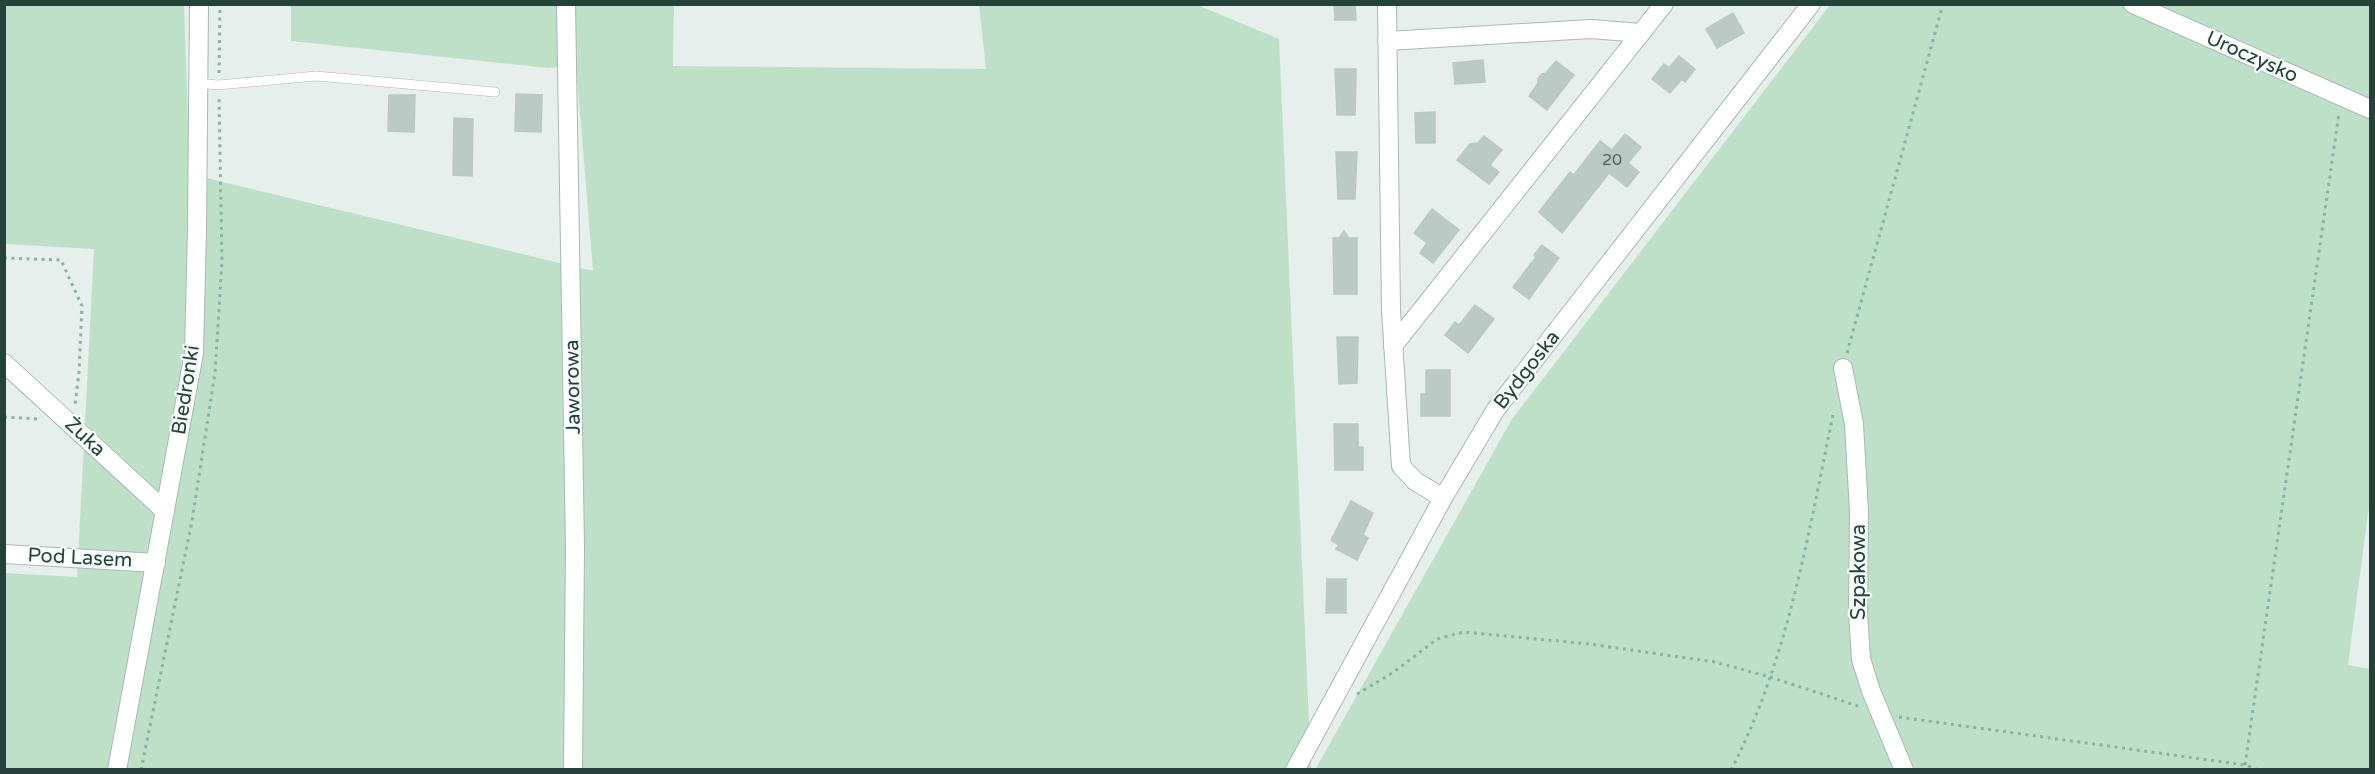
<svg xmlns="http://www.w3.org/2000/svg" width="2375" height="774" font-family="'Varela Round',sans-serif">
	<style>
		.green { fill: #bfe0c8 }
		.building { fill: #bbcac4; stroke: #b8c9c2; stroke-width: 1.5 }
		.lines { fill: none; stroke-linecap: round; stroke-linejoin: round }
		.lane-casing { stroke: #a8b8b2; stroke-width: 10 }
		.street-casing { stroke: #a8b8b2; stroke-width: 20 }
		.path { stroke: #86b3a5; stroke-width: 3; stroke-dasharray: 3 4.5; stroke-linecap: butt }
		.lane { stroke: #fff; stroke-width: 9 }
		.street { stroke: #fff; stroke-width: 18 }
		.labels { text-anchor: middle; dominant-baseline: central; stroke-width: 4.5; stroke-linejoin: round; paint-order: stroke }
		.number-label { font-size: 16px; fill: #4a645c }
		.street-label { font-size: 20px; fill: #24423a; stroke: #f7fbf9 }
	</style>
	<rect width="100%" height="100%" fill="#e6efeb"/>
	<g class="green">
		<path d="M5,5H184L190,174L593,271L576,65L549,68L291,41V5H674L673,66L986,69L979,5H1197L1279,39L1311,769H5V573L77,577L94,249L5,244Z"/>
		<path d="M1830,5H2370V499L2348,665L2370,669V769L1315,770L1512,419Z"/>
	</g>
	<g class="building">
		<path d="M1334,4H1355L1356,20H1335Z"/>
		<path d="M1733,13L1744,33L1717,48L1706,29Z"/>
		<path d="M1679,56L1695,69L1685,82L1682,79L1670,93L1652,79L1664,64L1669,68Z"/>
		<path d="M1483,60L1485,82L1455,84L1453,63Z"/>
		<path d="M1556,61L1574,75L1547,110L1529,96L1538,83V79L1542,74L1546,73Z"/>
		<path d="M1335,69H1356L1355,115H1337Z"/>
		<path d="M516,94L542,95L541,132L515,131Z"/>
		<path d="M389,95H415L414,132L388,131Z"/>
		<path d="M1435,112V143H1416L1415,113Z"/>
		<path d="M454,118L473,119L472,176L453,175Z"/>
		<path d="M1625,134L1641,147L1628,163L1639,172L1627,187L1609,173L1562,233L1539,212L1570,172L1574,175L1600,141L1612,150Z"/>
		<path d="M1484,136L1502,150L1490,165L1499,172L1489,184L1457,160L1470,144L1478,143Z"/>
		<path d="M1336,152H1357L1355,199H1338Z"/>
		<path d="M1432,209L1459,230L1433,263L1420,253L1427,243L1414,233Z"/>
		<path d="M1344,231L1349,238H1357V294H1334L1333,238H1339Z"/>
		<path d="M1542,245L1559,258L1529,299L1513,287L1536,257L1534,255Z"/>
		<path d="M1475,305L1494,319L1468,353L1445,335L1455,322L1459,325Z"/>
		<path d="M1337,337H1358L1357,383L1339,384Z"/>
		<path d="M1426,370H1450V416H1421V394H1426Z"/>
		<path d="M1334,424H1358V447H1363V470H1335Z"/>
		<path d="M1351,501L1373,513L1363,535L1368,538L1357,560L1336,549L1339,545L1331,540Z"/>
		<path d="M1327,579H1346V613H1326Z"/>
	</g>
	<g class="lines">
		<g class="lane-casing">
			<path id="lane" d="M197,83L218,85L316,76L495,92"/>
		</g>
		<g class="street-casing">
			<g id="street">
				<path d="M566,4L575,548L573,770"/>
				<path d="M1387,4L1391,310L1401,466L1415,481L1443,498"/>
				<path d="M2133,4L2370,109"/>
				<path d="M1387,41L1591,29L1641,33"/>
				<path d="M1393,346L1664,4"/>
				<path d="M4,363L165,511"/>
				<path d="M1843,368L1854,424L1859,511L1858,613L1861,659L1871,691L1904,770"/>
				<path d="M4,554L156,563"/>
				<path d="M117,770L194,353L197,229L199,4"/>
				<path d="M1295,770L1443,498L1496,409L1811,4"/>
			</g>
		</g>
		<g class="path">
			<path d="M219,73L220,4"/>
			<path d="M4,258L61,260L82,306L79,372L75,405"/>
			<path d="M1847,353L1943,4"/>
			<path d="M4,417L39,419"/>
			<path d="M1357,694L1394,672L1437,639L1464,632L1589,644L1715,662L1770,677L1858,706"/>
			<path d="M1899,717L2245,765L2259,770"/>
			<path d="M2245,765L2339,113"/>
			<path d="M141,770L192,521L215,373L222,261L219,98"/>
			<path d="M1731,770C1788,660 1808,535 1833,415"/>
		</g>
		<use href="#lane" class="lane"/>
		<use href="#street" class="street"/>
	</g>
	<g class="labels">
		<g class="number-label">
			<text x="1612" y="160">20</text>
		</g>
		<g class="street-label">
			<text transform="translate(2252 57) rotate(24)">Uroczysko</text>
			<text transform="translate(1527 370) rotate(-52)">Bydgoska</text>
			<text transform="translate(573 387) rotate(-91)">Jaworowa</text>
			<text transform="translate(186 390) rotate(-81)">Biedronki</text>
			<text transform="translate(85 437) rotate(43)">Żuka</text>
			<text transform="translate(80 558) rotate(3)">Pod Lasem</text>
			<text transform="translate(1859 572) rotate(-90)">Szpakowa</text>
		</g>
	</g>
	<rect width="2375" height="774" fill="none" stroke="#24423a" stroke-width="12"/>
</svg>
